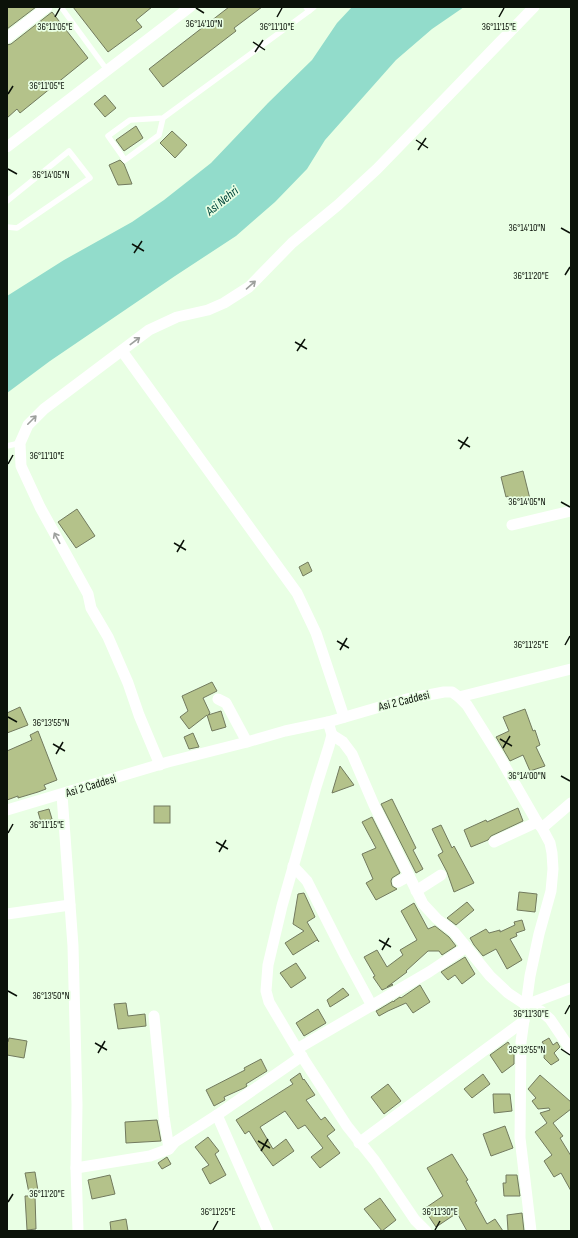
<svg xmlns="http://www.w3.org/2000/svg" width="578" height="1238" font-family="'Sofia Sans Condensed',sans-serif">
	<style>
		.water { fill: #92dccb }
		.building { fill: #b4c28a; stroke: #727a5e }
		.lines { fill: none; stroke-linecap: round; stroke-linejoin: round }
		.service { stroke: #fff; stroke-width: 5.5 }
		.minor { stroke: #fff; stroke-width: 11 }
		.oneway { stroke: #9da09d }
		.ticks { fill: none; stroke: #0b1209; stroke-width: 1.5 }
		.labels { text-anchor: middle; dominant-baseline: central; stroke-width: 3.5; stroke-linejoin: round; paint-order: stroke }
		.street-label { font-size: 12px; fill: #0b1209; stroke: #e9ffe4 }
		.water-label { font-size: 13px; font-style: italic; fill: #03483d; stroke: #e9ffe4 }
		.ticks-label { font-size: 10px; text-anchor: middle; fill: #0b1209; stroke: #e9ffe4; stroke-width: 3.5; stroke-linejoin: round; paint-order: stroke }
	</style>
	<rect width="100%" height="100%" fill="#e9ffe4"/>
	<path class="water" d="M352,7H464L432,29L396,60L325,140L307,169L275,202L236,236L175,276L50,361L7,393V296L64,260L132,222L164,200L211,163L268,103L312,60L337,23Z"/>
	<g class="building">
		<path d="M7,7H36L7,29Z"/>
		<path d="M73,7H152L136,20L142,27L108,52Z"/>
		<path d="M229,7H262L234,28L236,31L163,87L149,69Z"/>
		<path d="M52,12L88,58L20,113L17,109L7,118V45L11,44Z"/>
		<path d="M105,95L116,108L105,117L94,104Z"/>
		<path d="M136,126L143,138L124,151L116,140Z"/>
		<path d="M172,131L187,145L175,158L160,143Z"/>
		<path d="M120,160L124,164L132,184L118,185L109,165Z"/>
		<path d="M523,471L530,499L519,502L518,500L510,502L508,496L506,497L501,477Z"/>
		<path d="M77,509L95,536L76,548L58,522Z"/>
		<path d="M308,562L312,571L303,576L299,567Z"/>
		<path d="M212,682L217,691L203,698L210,713L208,715L221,711L226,727L212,731L207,715L189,729L180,717L188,711L182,696Z"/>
		<path d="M20,707L28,725L7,733V713Z"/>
		<path d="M525,709L533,731L535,730L540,745L536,747L545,766L530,771L523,755L510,761L496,737L509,731L503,717Z"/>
		<path d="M38,731L57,780L44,785L46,789L38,792L18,798V796L7,800V751L32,740L30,735Z"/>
		<path d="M193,733L199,747L189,749L184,737Z"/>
		<path d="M340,766L354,785L332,793Z"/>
		<path d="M392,799L416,848L413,850L423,869L416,873L381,804Z"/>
		<rect x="154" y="806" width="16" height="17"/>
		<path d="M518,808L523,821L491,836L488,840L471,847L464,830L486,820L487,822Z"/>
		<path d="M49,809L52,819L41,822L38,812Z"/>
		<path d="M372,817L400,873L392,878L391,881L392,886L397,889L376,900L366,883L373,879L362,854L376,848L362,822Z"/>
		<path d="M441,825L452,848L454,846L474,883L454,892L447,872L438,855L443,852L432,829Z"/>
		<path d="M519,892L537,894L535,912L517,910Z"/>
		<path d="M304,893L315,917L307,922L319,942L317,940L293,955L285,943L304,931L293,924L298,894Z"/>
		<path d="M467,902L474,910L456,925L447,918Z"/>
		<path d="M414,903L428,929L435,926L449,937L456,946L442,955L439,951H428L406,971L407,972L387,987L392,984L393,985L382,990L373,977L375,976L364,957L377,950L387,967L403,955L400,950L417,940L401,911Z"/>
		<path d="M522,920L525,930L516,933L517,936L510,939L522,960L507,969L496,949L483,956L474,945L470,938L486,929L489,933L500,930V932L515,925L514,922Z"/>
		<path d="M465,957L475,974L462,984L455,975L448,980L441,972Z"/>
		<path d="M296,963L306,978L291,988L280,973Z"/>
		<path d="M420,985L430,1002L413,1013L406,1003L388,1011L379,1016L376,1011L378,1010L393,1001L394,1002V1001L400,997L401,998Z"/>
		<path d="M343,988L349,995L330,1007L327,1000Z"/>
		<path d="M126,1003L128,1016L145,1014L146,1026L118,1029L114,1004Z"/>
		<path d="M318,1009L326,1023L304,1036L296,1023Z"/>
		<path d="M9,1038L27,1041L24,1058L7,1055V1042H8Z"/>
		<path d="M549,1038L553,1045L557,1042L560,1047L554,1053L559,1060L551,1065L544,1058L545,1046L542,1042Z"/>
		<path d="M508,1042L514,1051V1064L502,1073L490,1055Z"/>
		<path d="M261,1059L267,1071L246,1084L247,1086L244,1088L224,1097L225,1100L214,1106L206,1090L245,1070L244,1068Z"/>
		<path d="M300,1073L303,1080L304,1079L315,1095L306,1100L321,1120L325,1117L335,1130L327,1136L340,1153L320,1168L311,1157L323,1148L305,1125L298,1129L285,1111L260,1127L273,1149L286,1139L294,1151L273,1166L259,1147L249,1131L245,1134L236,1120L293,1084L290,1080Z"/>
		<path d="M483,1074L490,1084L472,1098L464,1089Z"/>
		<path d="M540,1075L571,1102V1109L553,1123L563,1136L560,1138L571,1156V1191L561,1173L554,1177L544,1161L552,1155L535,1132L547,1123L540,1113L550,1110L549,1108L538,1109L532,1101L536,1098L528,1089Z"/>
		<path d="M388,1084L401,1101L384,1114L371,1097Z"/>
		<path d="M493,1094H510L512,1111L494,1113Z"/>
		<path d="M157,1120L161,1141L126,1143L125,1122Z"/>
		<path d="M505,1126L513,1148L491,1156L483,1134Z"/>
		<path d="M208,1137L219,1151L215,1154L226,1175L210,1184L202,1169L209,1165L195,1147Z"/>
		<path d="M452,1154L468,1180L466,1181L477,1201L475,1202L487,1224L495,1219L503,1231H467L457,1213L436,1227L424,1209L443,1196L427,1168Z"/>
		<path d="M167,1157L171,1164L162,1169L158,1163Z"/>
		<path d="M35,1172L38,1191L29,1193L25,1173Z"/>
		<path d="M110,1175L115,1194L92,1199L88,1180Z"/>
		<path d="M506,1175H517L520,1196H504L503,1183H506Z"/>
		<path d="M25,1196H35L36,1229L27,1230Z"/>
		<path d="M380,1198L396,1220L382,1231L364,1209Z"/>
		<path d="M522,1213L524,1231H508L507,1215Z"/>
		<path d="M126,1219L128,1231H111L110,1222Z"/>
	</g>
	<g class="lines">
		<g class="service">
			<path d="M61,7L107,70"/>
			<path d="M309,11L314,7"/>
			<path d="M163,118L159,135L125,160L108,136L130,120L163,118L309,11L306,7"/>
			<path d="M7,201L69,151L90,178L17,228L7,227"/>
			<path d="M7,446L20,443"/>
		</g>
		<g class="minor">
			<path d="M7,38L47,7"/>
			<path d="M7,147L190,7"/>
			<path d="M122,351L297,593L316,633L344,717"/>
			<path d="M512,525L571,511"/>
			<path d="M459,697L571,669"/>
			<path d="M218,699L226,703L247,742"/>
			<path d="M328,722L332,735L329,746L316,787L282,906L268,965L266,991L269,1002L297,1049L347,1126L375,1161L415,1220L426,1231"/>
			<path d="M332,735L343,742L352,754L374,805L423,904L437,919L454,932L490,976L508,993L526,1005L541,1011L550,1019L571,1050"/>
			<path d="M160,765L139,715L128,683L108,637L91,608L88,594L40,507L21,466L20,443L28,425L44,409L149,330L177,317L208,310L224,303L249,287L292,243L338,205L377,169L534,7"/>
			<path d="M62,795L73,946L77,1105L76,1168"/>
			<path d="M7,810L168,762L247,742L285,731L328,722L407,699L444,692H452L459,697L467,705L499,756L537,822L542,828L550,843L552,853L553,869L551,891L539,934L530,976L521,1042L520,1138L531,1231"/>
			<path d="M542,828L571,803"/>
			<path d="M494,842L537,822"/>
			<path d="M293,866L307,881L345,956L372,1006"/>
			<path d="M398,882L409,876"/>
			<path d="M416,891L441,875"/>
			<path d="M7,914L70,905"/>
			<path d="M526,1005L571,988"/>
			<path d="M154,1016L164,1117L169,1149"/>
			<path d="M297,1049L429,972L465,948"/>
			<path d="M217,1115L268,1231"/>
			<path d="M359,1143L524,1021"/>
			<path d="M78,1231L76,1168L150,1156L169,1149L175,1142L220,1113L302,1056"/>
		</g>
	</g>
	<defs><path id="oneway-shaft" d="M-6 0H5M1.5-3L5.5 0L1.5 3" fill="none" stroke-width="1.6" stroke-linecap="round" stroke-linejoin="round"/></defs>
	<g class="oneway">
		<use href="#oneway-shaft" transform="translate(251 285) rotate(-41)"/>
		<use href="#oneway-shaft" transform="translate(135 341) rotate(-37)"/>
		<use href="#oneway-shaft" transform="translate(32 420) rotate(-45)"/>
		<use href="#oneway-shaft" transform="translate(57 538) rotate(-118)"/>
	</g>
	<path class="ticks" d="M196,8L204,13M55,17L60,8M277,17L282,8M499,17L504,8M253,42L265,50M255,52L263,40M8,94L13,86M416,140L428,148M418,150L426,138M8,169L17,174M561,228L570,233M132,244L144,251M134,253L142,241M565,275L570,267M295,342L307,349M297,351L305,339M458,440L470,447M460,449L468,437M8,464L13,455M561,502L570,507M174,543L186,550M177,552L184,540M337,641L349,648M565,645L570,636M340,650L347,638M8,717L17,722M500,739L512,746M53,744L65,751M503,748L510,736M56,754L63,742M561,776L570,781M8,833L13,824M216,842L228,849M219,852L226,840M379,940L391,947M382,950L389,938M8,991L17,996M565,1014L570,1005M95,1043L107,1050M561,1049L570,1055M98,1053L105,1041M258,1141L270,1148M261,1151L268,1139M8,1202L13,1194M213,1230L218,1221M435,1230L440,1221"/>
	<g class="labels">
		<g class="street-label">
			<text transform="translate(404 701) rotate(-14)">Asi 2 Caddesi</text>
			<text transform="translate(91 786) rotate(-17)">Asi 2 Caddesi</text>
		</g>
		<g class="water-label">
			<text transform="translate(222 201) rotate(-39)">Asi Nehri</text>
		</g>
	</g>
	<g class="ticks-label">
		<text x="204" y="27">36°14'10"N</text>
		<text x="277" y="30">36°11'10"E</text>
		<text x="55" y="30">36°11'05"E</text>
		<text x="499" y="30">36°11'15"E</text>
		<text x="47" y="89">36°11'05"E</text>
		<text x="51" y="178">36°14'05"N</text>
		<text x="527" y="231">36°14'10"N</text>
		<text x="531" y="279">36°11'20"E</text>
		<text x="47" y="459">36°11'10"E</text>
		<text x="527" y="505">36°14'05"N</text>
		<text x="531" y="648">36°11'25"E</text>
		<text x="51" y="726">36°13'55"N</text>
		<text x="527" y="779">36°14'00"N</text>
		<text x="47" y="828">36°11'15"E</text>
		<text x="51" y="999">36°13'50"N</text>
		<text x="531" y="1017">36°11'30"E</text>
		<text x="527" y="1053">36°13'55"N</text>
		<text x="47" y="1197">36°11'20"E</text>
		<text x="218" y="1215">36°11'25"E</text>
		<text x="440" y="1215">36°11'30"E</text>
	</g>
	<rect width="578" height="1238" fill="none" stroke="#0b1209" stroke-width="16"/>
</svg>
